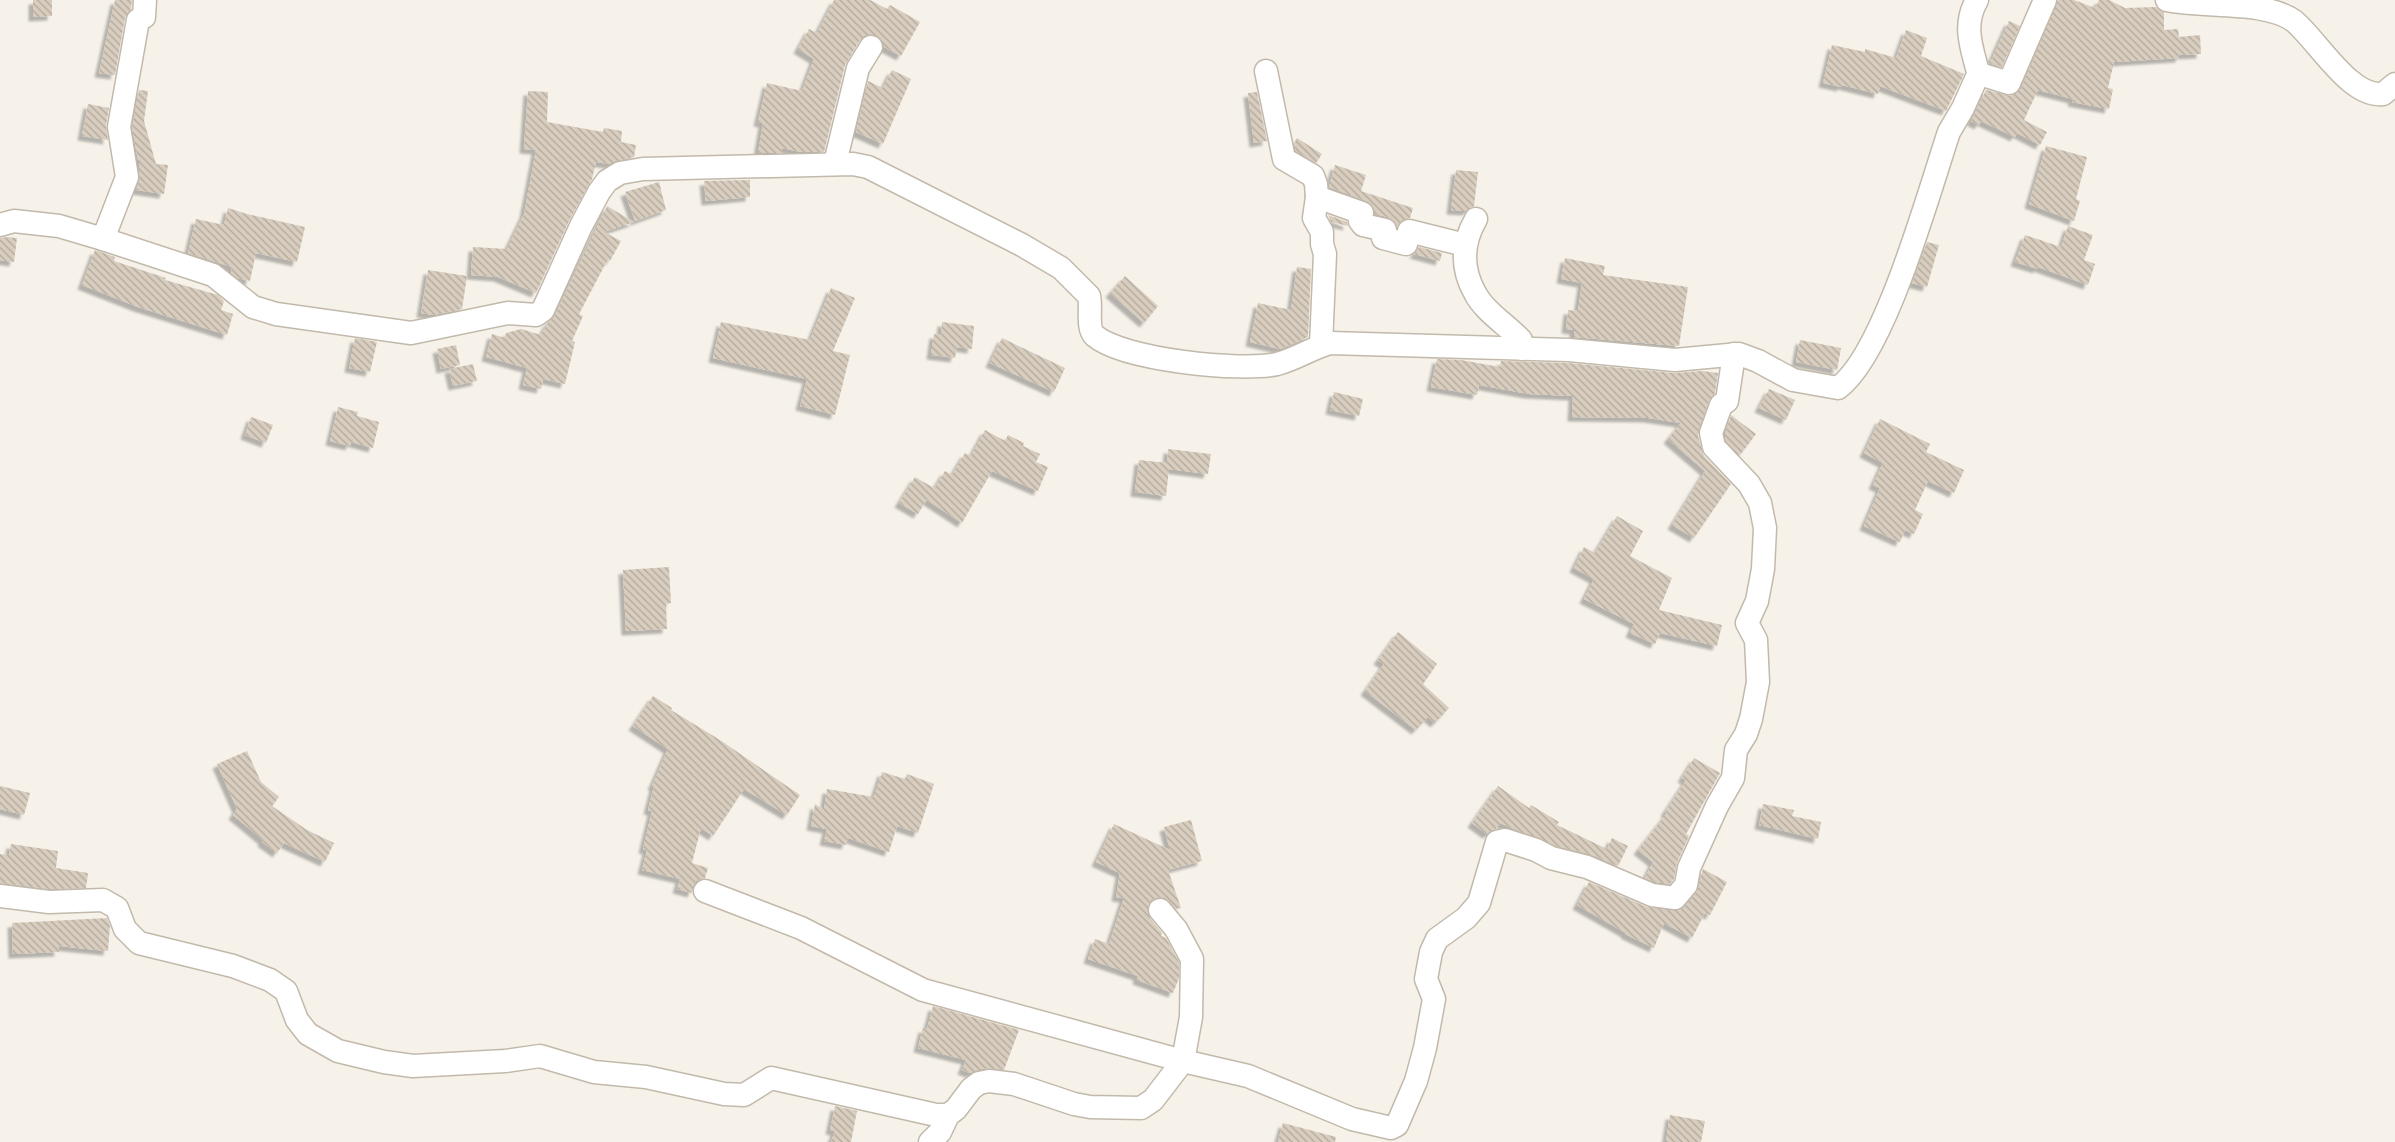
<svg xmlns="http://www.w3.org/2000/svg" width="2395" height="1142" font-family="Barlow,sans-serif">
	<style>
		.building { fill: url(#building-back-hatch); filter: url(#shadow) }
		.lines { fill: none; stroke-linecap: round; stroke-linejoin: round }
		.minor-casing { stroke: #c2b9ab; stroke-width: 25 }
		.minor { stroke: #fff; stroke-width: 22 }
	</style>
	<defs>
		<pattern id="building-back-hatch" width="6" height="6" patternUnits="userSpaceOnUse" patternTransform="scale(1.25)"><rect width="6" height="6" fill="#d8cdbe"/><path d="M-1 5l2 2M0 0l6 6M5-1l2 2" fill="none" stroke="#b1a89b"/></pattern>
		<filter id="shadow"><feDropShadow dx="-4.5" dy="4.5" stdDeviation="1" flood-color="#0004"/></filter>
	</defs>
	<rect width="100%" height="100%" fill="#f6f2ea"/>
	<g class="building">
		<path d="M33,0H52V16L33,17Z"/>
		<path d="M115,0H132L131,9L125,18L115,75L99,73Z"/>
		<path d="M834,0H870L887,9L890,5L920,22L901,56L884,47L877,36L865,35L860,40L845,65L824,152H801L782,148L781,153H758L763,123L758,122L767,83L802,91L814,59L798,49L809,29L817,33Z"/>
		<path d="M2058,0H2074L2095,8L2099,0H2109L2125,8L2156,7L2164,12V30L2178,29L2179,37L2200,35L2201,54L2180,55V58L2114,62L2108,88L2113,89L2109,109L2072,102L2073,99L2038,90L2024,120L2047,132L2040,145L2017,133L2015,137L1981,121L1979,125L1971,121L1986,90L2011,96L2021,89Z"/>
		<path d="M2009,21L2020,26L2002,67L1989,63L1988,59L1991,61Z"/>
		<path d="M1906,30L1927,38L1921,56L1964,74L1946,111L1880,86L1878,94L1842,85L1841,87L1823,83L1832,45L1865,52V49L1896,58Z"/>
		<path d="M892,70L911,79L883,144L856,132L868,81L883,88Z"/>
		<path d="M139,90L148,91L144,121L156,164L168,165L164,194L136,190L139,181V159L138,160L132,127Z"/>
		<path d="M528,91L548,92L547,122L603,132L604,128L622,131L621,142L636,145L634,157L609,164L596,162L592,179L569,221L536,293L498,277L471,275L473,247L507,249L524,214L536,150L524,149Z"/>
		<path d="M1257,92L1267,141L1254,143L1248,93Z"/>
		<path d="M88,104L109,108L106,125L108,140L82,136Z"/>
		<path d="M1297,138L1322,154L1316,163L1296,151L1294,143Z"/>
		<path d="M2046,146L2087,157L2076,199L2080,201L2074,221L2029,204Z"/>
		<path d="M1335,165L1366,175L1361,191L1413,208L1410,218L1400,222L1397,226L1388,217L1375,214L1372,205L1367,201L1329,187Z"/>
		<path d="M1456,170L1478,172L1474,206L1466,211L1451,210Z"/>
		<path d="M750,180V197L706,201L704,181Z"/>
		<path d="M659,182L666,210L635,221L625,192Z"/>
		<path d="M607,206L634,222L604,232L621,241L610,261L608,259L579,314L583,316L572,341L575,342L565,384L543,379L541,389L523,385L527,368L486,357L492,334L505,338L506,333L521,329L541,335L547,324L555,315Z"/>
		<path d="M228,208L247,214L305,227L297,262L256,253L250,281L237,278L231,273L232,267L188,253L196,219L224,225Z"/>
		<path d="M1328,215L1347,222L1348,226L1331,222Z"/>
		<path d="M2068,226L2093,235L2084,260L2095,264L2088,285L2038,267V269L2015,262L2025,235L2061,247Z"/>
		<path d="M7,237L17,238L14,262L0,260V238Z"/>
		<path d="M1927,242L1939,245L1927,287L1912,283Z"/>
		<path d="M1419,247L1442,253L1440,261L1414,254Z"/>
		<path d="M95,250L115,257L114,261L166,278L165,280L218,295L224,301L221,310L233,314L227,335L138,307L82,285Z"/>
		<path d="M1565,258L1605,266L1603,275L1688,287L1679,346L1574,337V330L1566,329L1568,310L1578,311L1582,283L1561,279Z"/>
		<path d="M1297,267L1311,269L1308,337L1280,349L1250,342L1258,303L1291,310Z"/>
		<path d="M428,270L467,276L462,309L434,315L421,313Z"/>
		<path d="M1125,276L1158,306L1144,323L1110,293Z"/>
		<path d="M831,288L855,298L833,351L850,355L835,415L800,406L807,379L713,358L721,322L810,340Z"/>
		<path d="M942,322L974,326L972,349L957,347L955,358L931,355L934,334L941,335Z"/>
		<path d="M355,338L377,342L370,372L349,368Z"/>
		<path d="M1002,338L1065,368L1054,392L990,363Z"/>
		<path d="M1800,340L1841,348L1837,370L1796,362Z"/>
		<path d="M456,345L460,365L441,369L437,349Z"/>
		<path d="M1437,359L1461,360L1500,367L1501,361L1568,363L1674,373L1702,371L1718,373L1715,393L1709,401L1698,436L1704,456L1731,484L1694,538L1672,525L1705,471L1668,439L1681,423L1648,418L1572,417L1573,396L1529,394L1479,385L1477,395L1431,387Z"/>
		<path d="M473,364L477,381L453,386L449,369Z"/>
		<path d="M1769,389L1795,400L1786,420L1759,408Z"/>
		<path d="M1334,392L1363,399L1359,416L1330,410Z"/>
		<path d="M338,407L358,412L357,416L379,422L373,448L351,442L350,446L330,441Z"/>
		<path d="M1731,415L1756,434L1740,455L1726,441L1725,434Z"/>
		<path d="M251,417L273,425L266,443L245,435Z"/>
		<path d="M1880,419L1930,444L1926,452L1964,470L1954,493L1928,481L1915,510L1923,514L1914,534L1905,530L1900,542L1864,526L1880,488L1873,485L1883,463L1864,453Z"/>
		<path d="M985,430L1005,441L1008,435L1024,443L1023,446L1040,454L1036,462L1048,467L1038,491L992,471L962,523L927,500L945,471L952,475L965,453L971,456Z"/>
		<path d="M1168,449L1211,454L1208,474L1169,469L1166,496L1135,492L1139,460L1167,463Z"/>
		<path d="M915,477L934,488L918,514L899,503Z"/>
		<path d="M1617,516L1643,531L1630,556L1672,578L1659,610L1722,625L1717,646L1660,633L1655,644L1630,633L1634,624L1584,599L1594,579L1574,568L1584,547L1595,553Z"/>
		<path d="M669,567L671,603L666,604L667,629L626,631L623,570Z"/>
		<path d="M1398,632L1437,664L1423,684L1449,708L1435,723L1428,717L1416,730L1365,691L1384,664L1378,660Z"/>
		<path d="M653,696L672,708L671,710L720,740L800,795L787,815L744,789L713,836L701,828L692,863L708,868L705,878L696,881L692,893L677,889L680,879L642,870L647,850L643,849L652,811L648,810L654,786H652L668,749L633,726Z"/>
		<path d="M247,751L261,782L279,797L272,806L307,830L334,843L325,862L284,843L277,853L262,842L263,840L233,815L237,809L217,764Z"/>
		<path d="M1694,758L1720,773L1686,834L1689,836L1677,863L1674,879L1670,884L1656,882L1645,878L1653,862L1638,850L1667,813L1665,812L1686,780L1682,778Z"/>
		<path d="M882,772L905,779L907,774L934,784L918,833L897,826L889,852L848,838L846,845L824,841L827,829L811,826L815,804L824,810L827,789L874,797Z"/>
		<path d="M0,786L30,793L24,815L0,809Z"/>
		<path d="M1498,786L1529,808L1531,805L1559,822L1557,825L1607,849L1612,838L1628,846L1618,866L1590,854L1556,846L1500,823L1496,829L1487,834L1472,823Z"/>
		<path d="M1763,804L1794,810L1792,816L1821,822L1818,839L1759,825Z"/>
		<path d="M1191,820L1202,861L1168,870L1181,908L1176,909L1165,898L1158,897L1151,900L1148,906L1150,918L1162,933L1161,936L1166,938L1179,962V978L1173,993L1137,980L1138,976L1088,959L1095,939L1109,944L1124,898L1116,897L1120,873L1096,862L1114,824L1170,850L1164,827Z"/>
		<path d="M11,844L58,851L56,868L88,873L86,888L50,889L0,883V854L9,855Z"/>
		<path d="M1703,869L1727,882L1710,915L1705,913L1692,938L1664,923L1654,948L1625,934L1626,933L1577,905L1589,882L1647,907L1679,910L1696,893Z"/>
		<path d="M107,918L110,926L108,951L58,946L59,952L13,954L12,923Z"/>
		<path d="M933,1006L1019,1030L1004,1070L986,1068L970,1073L962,1070L966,1060L918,1048L923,1028L927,1029Z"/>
		<path d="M835,1106L857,1111L851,1142H831L835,1131L830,1130Z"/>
		<path d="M1670,1115L1705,1121L1701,1142H1666Z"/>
		<path d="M1283,1123L1336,1137L1335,1142H1278Z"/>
	</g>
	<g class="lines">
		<g class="minor-casing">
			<g id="minor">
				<path d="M1977,0C1962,26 1972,48 1979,76"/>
				<path d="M2167,0C2204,8 2265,0 2294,21C2318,41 2350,98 2383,94L2395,84"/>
				<path d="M1266,71L1284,159L1313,176L1316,184L1317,197L1314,218L1322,232V244L1325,254L1321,345"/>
				<path d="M835,163L858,68L871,47"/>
				<path d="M1317,197L1362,213L1360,221L1363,225L1385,230L1383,238L1406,244L1409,231L1465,245"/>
				<path d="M1476,219C1462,243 1461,268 1475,293C1484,311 1507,325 1521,340L1522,349"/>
				<path d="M0,225L14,221L59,226L103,239L213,275L253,307L276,314L411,333L508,313L536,315L543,310L581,226L599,192L607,181L620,173L643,169L853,164L868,167L1022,245L1061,268L1089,296C1092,306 1086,328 1095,336C1124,360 1241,372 1277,364C1296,359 1312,348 1330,343L1569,350L1675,360L1739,354L1758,361L1793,380L1838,388C1885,354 1929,191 1949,132L1963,108L1976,79L1983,75L2009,83L2045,0"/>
				<path d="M103,239L127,177L119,127L138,20L144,17L145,0"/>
				<path d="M705,891L801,928L923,990L1183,1061L1248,1076L1352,1119L1391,1128L1397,1125L1416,1081L1425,1048L1434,999L1426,979L1431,952L1437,939L1466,918L1479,903L1497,842L1505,840L1536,850L1551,858L1587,867L1652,895L1675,898L1686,885L1689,868L1717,806L1733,778L1736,750L1746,734L1751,719L1758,682L1756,640L1747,623L1757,601L1763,569L1765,528L1760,503L1749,484L1714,447L1711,433L1721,405L1727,401L1734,354"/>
				<path d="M0,896L49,902L103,900L117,908L125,929L139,943L233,966L270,980L286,991L297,1020L308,1034L338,1051L384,1062L413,1066L505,1061L540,1056L594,1072L646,1077L724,1094L744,1095L771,1078L936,1115H948L956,1109L971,1089L979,1083L989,1081L1014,1084L1074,1104L1090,1107L1141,1108L1153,1100L1183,1061L1191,1017L1192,959L1176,929L1160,910"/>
				<path d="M930,1142L940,1132L948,1115"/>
			</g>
		</g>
		<use href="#minor" class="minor"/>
	</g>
</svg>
